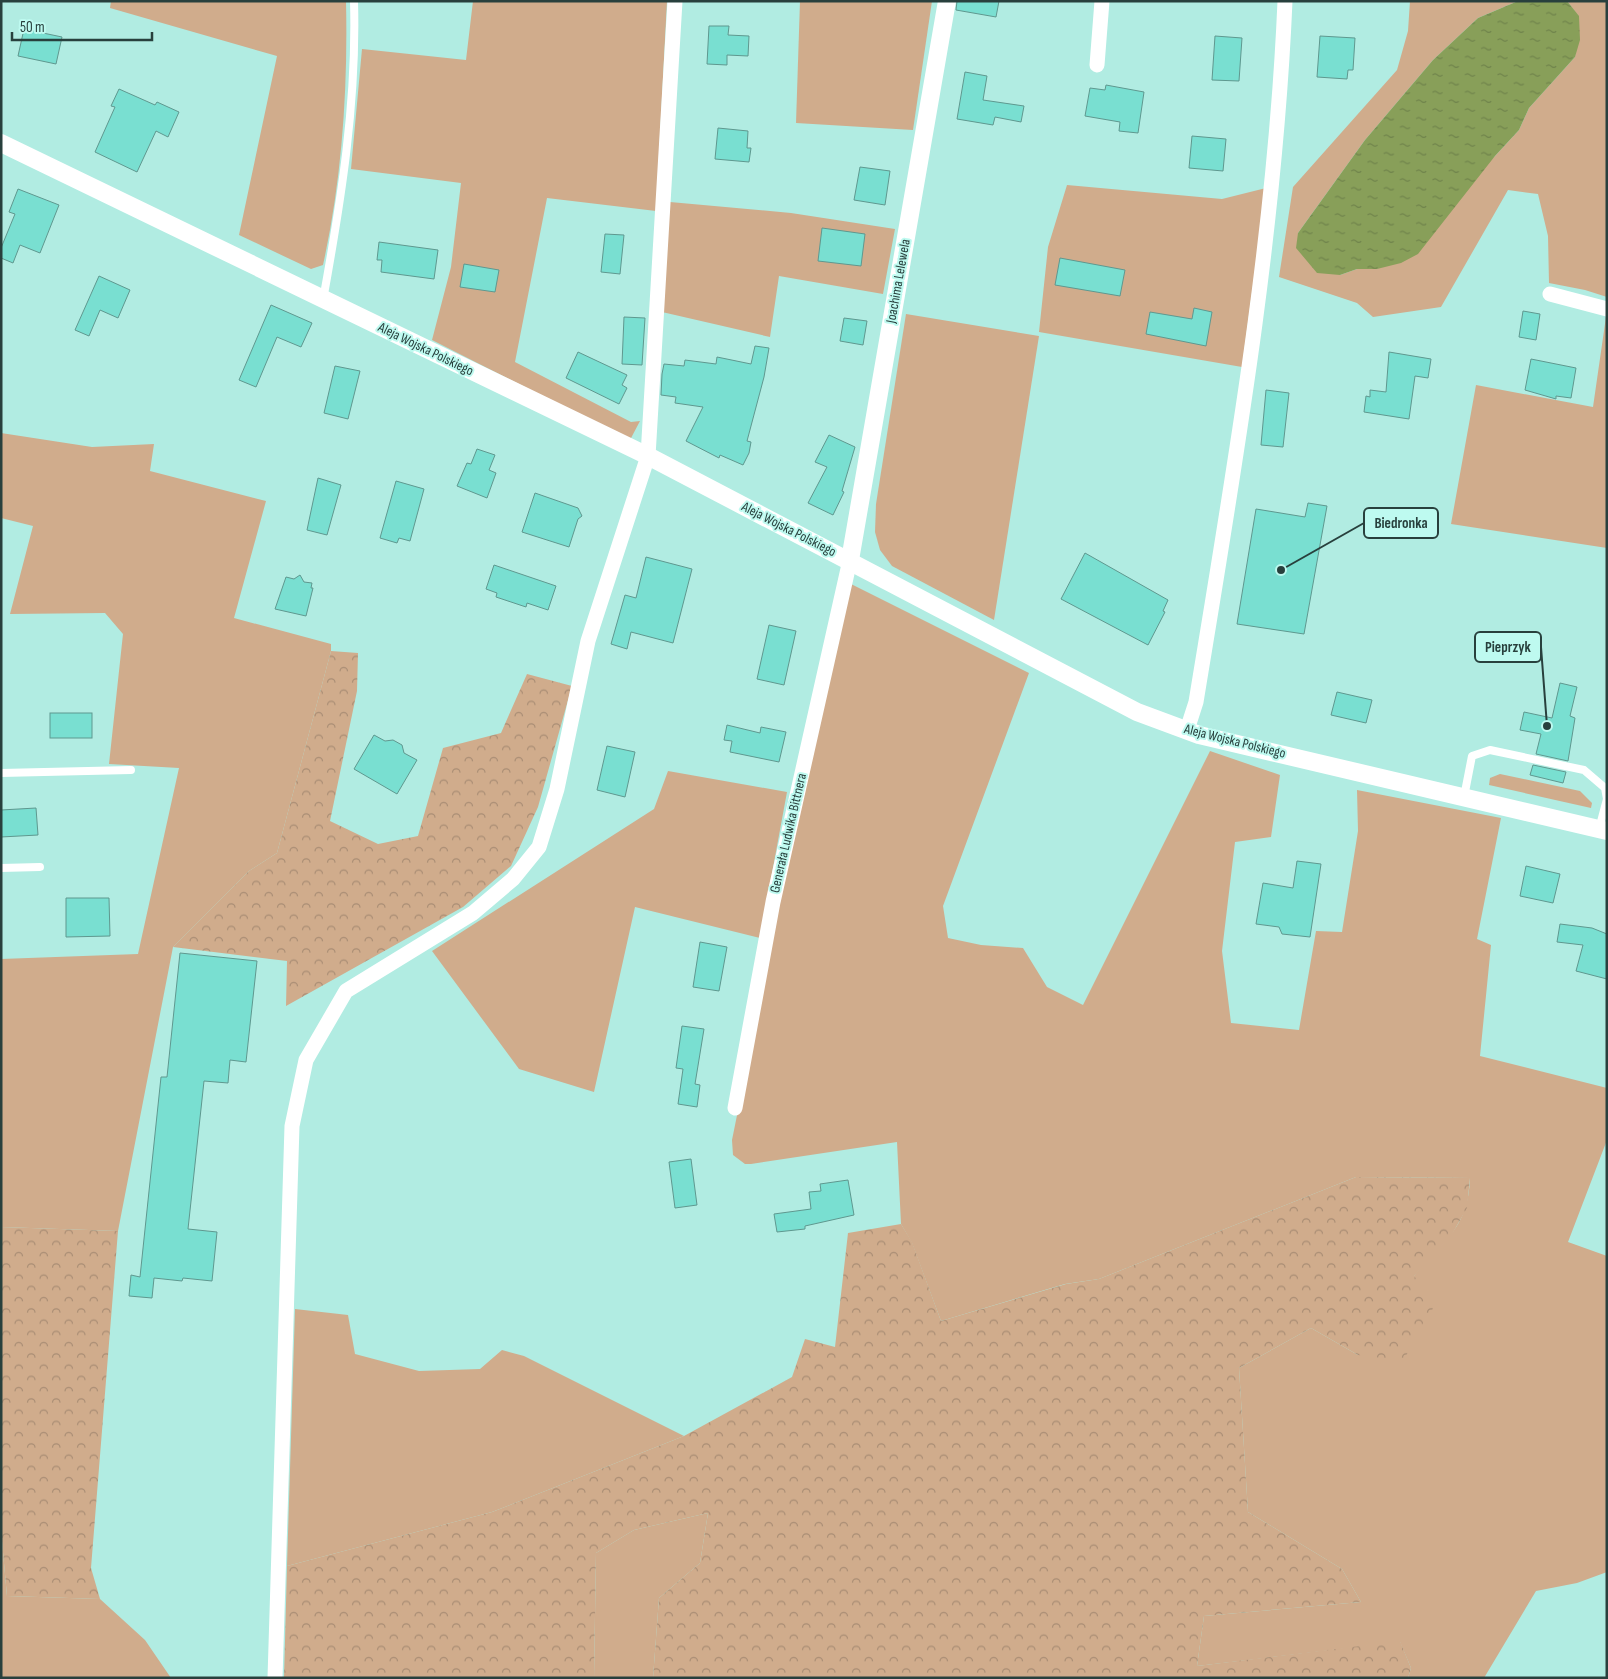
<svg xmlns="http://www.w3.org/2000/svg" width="1608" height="1679" font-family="'Sofia Sans Condensed',sans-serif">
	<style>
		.green { fill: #d0ac8c }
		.forest { fill: url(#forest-crowns) }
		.water { fill: url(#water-ripples) }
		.building { fill: #79dfd1; stroke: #5f988f }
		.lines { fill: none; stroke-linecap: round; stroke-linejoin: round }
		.service { stroke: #fff; stroke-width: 8 }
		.minor { stroke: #fff; stroke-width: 15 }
		.tertiary { stroke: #fff; stroke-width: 18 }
		.labels { text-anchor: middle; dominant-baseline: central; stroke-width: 4; stroke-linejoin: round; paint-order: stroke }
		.street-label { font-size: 14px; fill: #28403d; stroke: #befaf0 }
		.leader { fill: none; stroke: #28403d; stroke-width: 2 }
		.callout-dot { fill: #28403d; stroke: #befaf0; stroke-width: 2 }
		.callout { fill: #befaf0; stroke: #28403d; stroke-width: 2 }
		.callout-label { font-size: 15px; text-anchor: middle; font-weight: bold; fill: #28403d }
	</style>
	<defs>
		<pattern id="forest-crowns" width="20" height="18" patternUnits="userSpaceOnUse" patternTransform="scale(1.25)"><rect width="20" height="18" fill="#d0ac8c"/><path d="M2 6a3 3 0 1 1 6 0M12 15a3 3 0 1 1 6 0" fill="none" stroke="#a98d74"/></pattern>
		<pattern id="water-ripples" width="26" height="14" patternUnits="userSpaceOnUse" patternTransform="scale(1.25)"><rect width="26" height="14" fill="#889f59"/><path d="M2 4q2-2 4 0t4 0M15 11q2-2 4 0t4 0" fill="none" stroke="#6f834b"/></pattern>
	</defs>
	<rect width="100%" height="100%" fill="#b1ece2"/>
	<g class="green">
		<path d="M111,1H346C348,89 342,179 323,265L311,269L239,235L277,56L110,8Z"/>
		<path d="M473,1H667L656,211L547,198L515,362L631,422L640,421L630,440L432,340L451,267L461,183L351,169L362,49L466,60Z"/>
		<path d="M800,1H932L913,130L796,123Z"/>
		<path d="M1410,1H1518L1478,18L1433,60L1365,140L1298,233L1340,275L1357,269H1377L1495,156L1519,130L1529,108L1575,57L1579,17L1567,1H1607V297L1585,290L1549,283L1548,236L1538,194L1508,190L1441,307L1373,317L1357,303L1279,277L1293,187L1397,70L1408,31Z"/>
		<path d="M1067,185L1222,199L1266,188L1242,367L1039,332L1048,247Z"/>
		<path d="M670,202L791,213L895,229L883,294L779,276L770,337L662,312Z"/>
		<path d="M1607,310V548L1451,524L1476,385L1593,407Z"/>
		<path d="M906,314L1039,336L994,620L892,566L880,550L875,532L876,504Z"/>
		<path d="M1,433L92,447L154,444L150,471L266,501L234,618L331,644V651L277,853L249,871L173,947L118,1231L1,1227V959L138,954L179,768L109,764L123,634L105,613L10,614L33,526L1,518Z"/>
		<path d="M845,581L1029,673L943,906L948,938L981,945L1023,948L1047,987L1083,1005L1210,751L1280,775L1271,837L1235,842L1222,951L1231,1023L1299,1030L1316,931L1342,932L1358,831L1357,790L1501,818L1477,939L1491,945L1480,1056L1607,1088V1140L1568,1242L1607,1256V1572L1577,1583L1536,1591L1484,1678H1408L1411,1668L1400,1642L1197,1666L1204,1616L1361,1602L1342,1569L1248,1512L1239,1368L1311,1328L1358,1355C1376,1329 1394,1302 1413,1277C1442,1240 1468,1231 1470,1178L1356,1177L1099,1279L1065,1284L941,1321L912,1243L901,1224L897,1142L751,1164H745L733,1155L732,1140Z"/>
		<path d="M668,771L787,792L760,938L635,907L594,1092L519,1069L432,951L654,809Z"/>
		<path d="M1500,774L1580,791L1592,803L1591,808L1489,785L1490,778Z"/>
		<path d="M295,1309L348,1315L355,1354L419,1371L480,1369L502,1350L524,1356L684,1436L492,1512L287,1566Z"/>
		<path d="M708,1513L700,1563L659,1598L653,1678H594L596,1553L634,1530Z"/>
		<path d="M1,1530L7,1596L100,1599L145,1640L171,1678H1Z"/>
	</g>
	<g class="forest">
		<path d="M331,651L358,653L357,691L330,821L378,844L418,836L443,748L501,733L527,674L572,686L538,807L511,866L463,907L286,1006L287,961L173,947L249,871L277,853Z"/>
		<path d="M1356,1177L1470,1178L1467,1208L1451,1236L1414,1276L1436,1303L1403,1361L1358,1355L1311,1328L1239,1368L1248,1512L1342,1569L1361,1602L1204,1616L1197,1666L1400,1641L1411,1668L1408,1678H653L659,1598L700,1563L708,1513L634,1530L596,1553L594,1678H284L287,1566L492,1512L684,1436L792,1377L805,1339L835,1347L848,1233L901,1224L912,1242L941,1321L1066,1284L1099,1279Z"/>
		<path d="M1,1227L118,1231L91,1568L100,1599L7,1596L1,1530Z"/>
	</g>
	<path class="water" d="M1518,1H1567L1579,16L1580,40L1575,57L1529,108L1519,130L1495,156L1418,254L1401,263L1377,269H1357L1340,275L1317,273L1296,248L1298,233L1365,140L1433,60L1478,18Z"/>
	<g class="building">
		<path d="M957,1H999L996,17L956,10Z"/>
		<path d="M709,26H729L728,35L749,36L748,56L727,55V65L707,64Z"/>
		<path d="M24,29L62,37L56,64L18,56Z"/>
		<path d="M1215,36L1242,38L1239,81L1212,80Z"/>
		<path d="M1320,36L1355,38L1353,70H1348L1347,79L1317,77Z"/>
		<path d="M965,72L987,76L983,100L1024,106L1021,122L995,117L993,125L957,119Z"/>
		<path d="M1106,85L1144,92L1138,133L1119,131L1120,122L1085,116L1090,88L1105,90Z"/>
		<path d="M119,89L155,105L157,102L179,112L168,137L156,131L137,172L95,152L115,107L111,106Z"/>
		<path d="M718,128L748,131L747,148H751L749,162L715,159Z"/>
		<path d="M1192,136L1226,139L1223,171L1189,168Z"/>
		<path d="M860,167L890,171L885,205L854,200Z"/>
		<path d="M18,189L59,205L40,253L20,245L13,263L1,258V248L15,214L9,212Z"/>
		<path d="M822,228L865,234L861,266L818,261Z"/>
		<path d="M605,234L624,235L620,274L601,272Z"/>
		<path d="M379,242L438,250L434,279L381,272L382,260H377Z"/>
		<path d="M1060,258L1125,270L1120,296L1055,285Z"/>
		<path d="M464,264L499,270L495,292L460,287Z"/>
		<path d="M99,276L130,290L118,318L100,310L89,336L75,330Z"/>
		<path d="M271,305L312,323L301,347L277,337L256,387L239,380Z"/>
		<path d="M1194,308L1212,312L1206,346L1146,334L1150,312L1192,319Z"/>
		<path d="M1523,311L1540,314L1536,340L1519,337Z"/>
		<path d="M624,317L645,318L642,365L622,364Z"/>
		<path d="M844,318L867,321L863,345L840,341Z"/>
		<path d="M755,346L769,348L764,377L747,441L751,442L749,453L743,465L720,455L719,458L686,441L703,407L675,403L676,397L661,395L662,374L664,364L684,366L685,360L716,364L717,357L751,364Z"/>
		<path d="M578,352L627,375L622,385L627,388L619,404L566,378Z"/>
		<path d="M1389,352L1431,359L1428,378L1415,376L1409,419L1364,412L1366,396L1370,397V390L1386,392Z"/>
		<path d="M1531,359L1576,368L1571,398L1556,396V399L1525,390Z"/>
		<path d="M335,366L360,371L348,419L324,413Z"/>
		<path d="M1266,390L1289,393L1283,447L1261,445Z"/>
		<path d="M829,435L855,447L842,491L844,492L833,515L808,503L827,467L815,462Z"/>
		<path d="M477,449L495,455L489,470L496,473L487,498L457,486L467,463L471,464Z"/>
		<path d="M318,478L341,485L327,535L307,530Z"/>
		<path d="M396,481L424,489L410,541L399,538L397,543L380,538Z"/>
		<path d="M535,493L578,508L582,516L578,519L569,547L522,532Z"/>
		<path d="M1308,503L1327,506L1304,634L1237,624L1256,509L1305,517Z"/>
		<path d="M1085,553L1168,600L1163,611L1165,612L1148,645L1061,599Z"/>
		<path d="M646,557L692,569L673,643L631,632L627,649L611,644L625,595L636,598Z"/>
		<path d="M494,565L556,586L548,610L527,603L526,607L496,597L497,593L486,589Z"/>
		<path d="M300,575L304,582L312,583L311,588H313L306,616L275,609L286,577L294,579Z"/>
		<path d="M769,625L796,631L784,685L757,679Z"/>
		<path d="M1560,683L1577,687L1570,716L1575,718L1568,761L1536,754L1541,734L1520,730L1524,712L1552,718Z"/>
		<path d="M1337,692L1372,700L1366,723L1331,715Z"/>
		<rect x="50" y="713" width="42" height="25"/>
		<path d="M727,725L760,733L761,727L786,732L779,762L730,752L732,741L724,740Z"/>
		<path d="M374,735L385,741L393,740L402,745L404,753L417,760L397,794L354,769Z"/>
		<path d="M607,746L635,752L625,797L597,790Z"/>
		<path d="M1533,765L1566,772L1563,783L1530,775Z"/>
		<path d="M36,808L38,835L1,837V810Z"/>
		<path d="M1297,861L1321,864L1310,937L1282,934L1279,927L1256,924L1263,883L1293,888Z"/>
		<path d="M1526,866L1560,874L1553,903L1520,896Z"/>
		<path d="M66,898H109L110,936L66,937Z"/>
		<path d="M1560,924L1592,928L1607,934V979L1576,971L1583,945L1557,942Z"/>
		<path d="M700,942L727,947L719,991L693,987Z"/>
		<path d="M180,953L257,961L246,1062L230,1060L228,1083L204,1081L188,1229L217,1232L212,1281L183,1278L182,1281L154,1278L152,1298L129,1296L131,1275L140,1277L161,1077H167Z"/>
		<path d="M682,1026L704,1029L695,1084L700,1085L697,1107L678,1104L683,1069L676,1068Z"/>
		<path d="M691,1159L697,1205L675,1208L669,1162Z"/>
		<path d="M848,1180L854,1215L805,1226V1229L777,1232L774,1214L811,1209L809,1192L821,1191L820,1184Z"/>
	</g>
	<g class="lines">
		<g class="service">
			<path d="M323,300C341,201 357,102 354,1"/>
			<path d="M1,773L131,770"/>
			<path d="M1464,797L1472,756L1490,750L1584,770L1605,788L1607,799L1599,829"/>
			<path d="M1,868L40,867"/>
		</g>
		<g class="minor">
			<path d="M1097,65L1102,1"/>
			<path d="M1550,294L1607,309"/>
			<path d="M1187,730L1196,702C1234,470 1275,237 1285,1"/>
			<path d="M735,1108L773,902L850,560"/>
			<path d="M275,1678L292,1126L306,1060L346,991L473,913L513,879L539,847L557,789L588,641L648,456L675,1"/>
		</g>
		<g class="tertiary">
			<path d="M1,143L648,456L1137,712L1199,735L1607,831"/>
			<path d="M850,560L947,1"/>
		</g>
	</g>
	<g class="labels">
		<g class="street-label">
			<text transform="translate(898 281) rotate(-80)">Joachima Lelewela</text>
			<text transform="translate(426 349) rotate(26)">Aleja Wojska Polskiego</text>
			<text transform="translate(789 529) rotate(27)">Aleja Wojska Polskiego</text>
			<text transform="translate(1235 741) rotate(14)">Aleja Wojska Polskiego</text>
			<text transform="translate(788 833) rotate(-77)">Generała Ludwika Bittnera</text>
		</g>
	</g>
	<path class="leader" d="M1281 570L1364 523M1547 726L1541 647"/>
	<g class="callout-dot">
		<circle cx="1281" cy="570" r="5"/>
		<circle cx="1547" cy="726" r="5"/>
	</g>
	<g class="callout">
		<rect x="1364" y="508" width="74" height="30" rx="5"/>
		<rect x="1475" y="632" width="66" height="30" rx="5"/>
	</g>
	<g class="callout-label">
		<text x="1401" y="528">Biedronka</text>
		<text x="1508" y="652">Pieprzyk</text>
	</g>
	<rect width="1608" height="1679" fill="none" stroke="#28403d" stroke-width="5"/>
	<path d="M12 32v8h140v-8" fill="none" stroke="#28403d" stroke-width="2.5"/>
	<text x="20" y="32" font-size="15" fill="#28403d" stroke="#befaf0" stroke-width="4" paint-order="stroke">50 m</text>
</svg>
